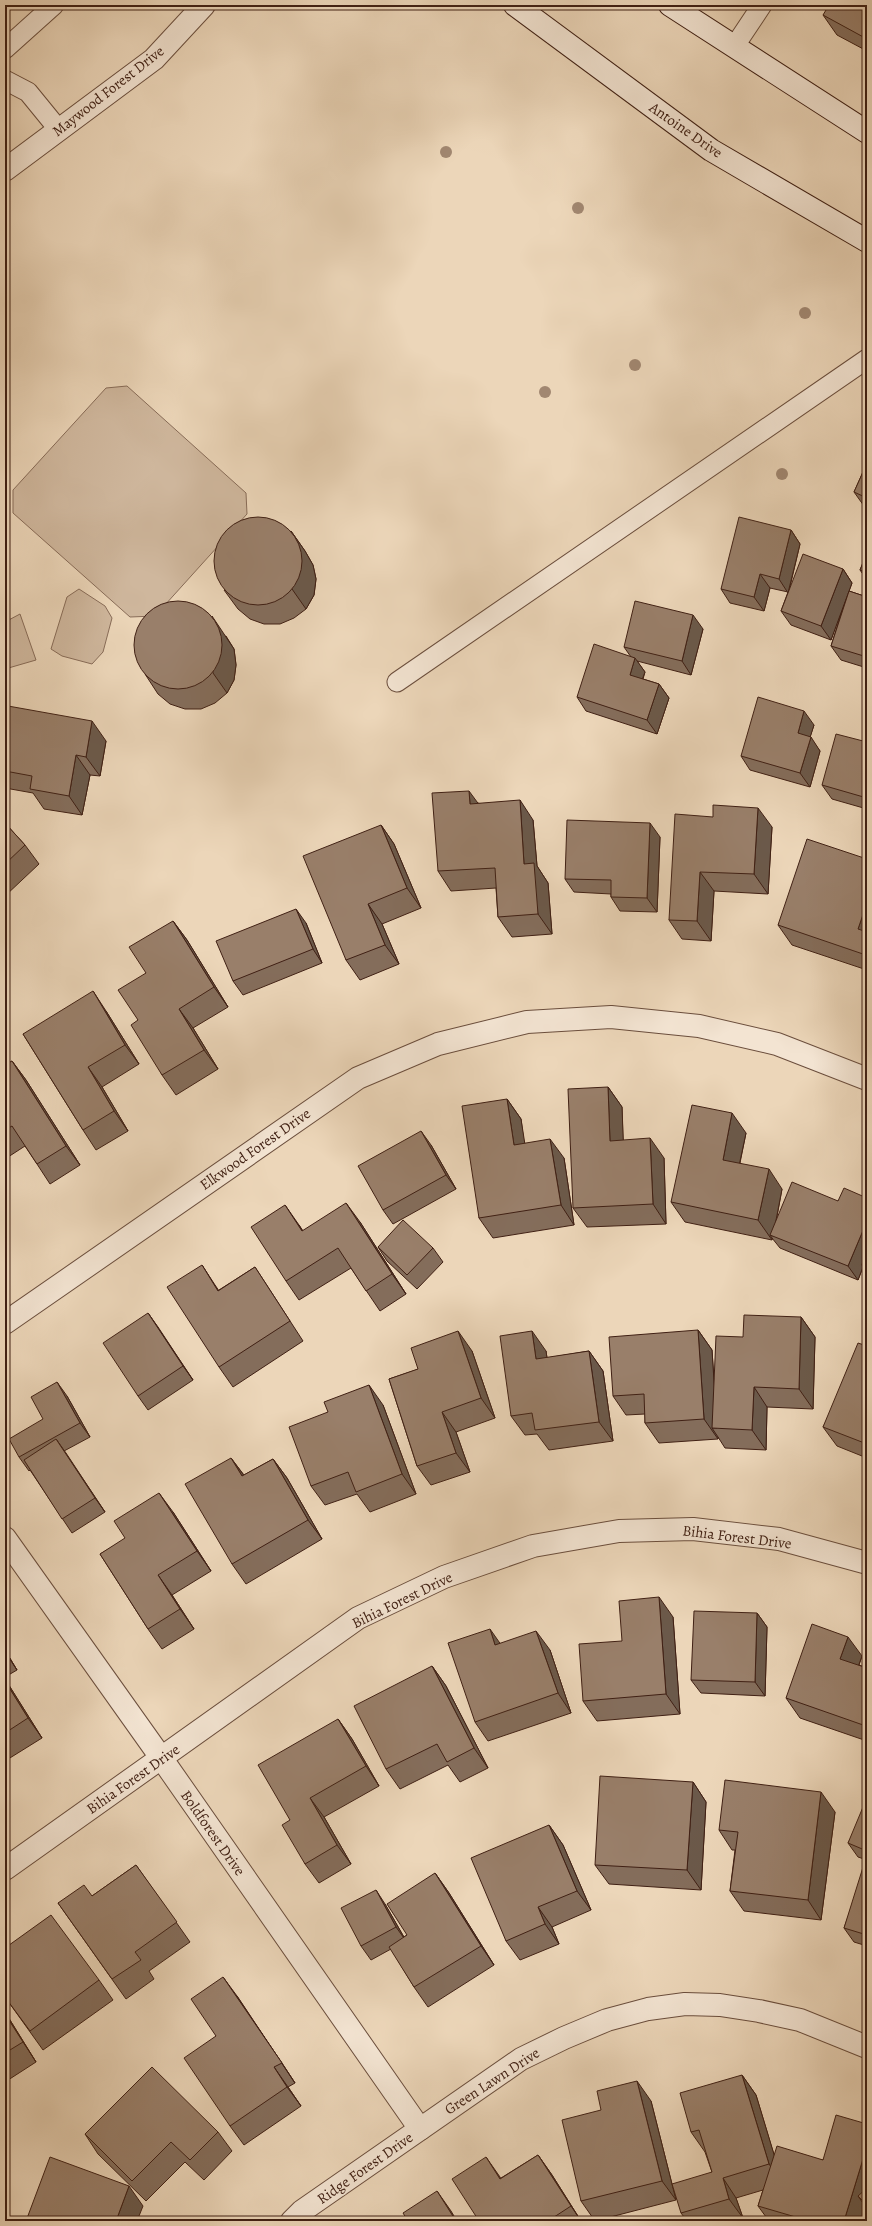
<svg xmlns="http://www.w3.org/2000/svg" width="872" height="2226" font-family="Alegreya,serif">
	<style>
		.green { fill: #cfb79d; stroke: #886c58 }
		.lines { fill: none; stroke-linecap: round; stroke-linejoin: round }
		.lane-casing { stroke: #6b4e3d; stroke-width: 21 }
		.street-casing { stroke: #6b4e3d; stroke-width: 24 }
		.secondary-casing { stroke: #402014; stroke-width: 24 }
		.lane { stroke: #f3e4d2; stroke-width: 19 }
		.street { stroke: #f3e4d2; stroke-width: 22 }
		.secondary { stroke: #f3e4d2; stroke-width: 22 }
		.tree { fill: #a18771 }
		.wall { fill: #846d5b; stroke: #402014 }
		.shaded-wall { fill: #6b594a; stroke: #402014 }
		.building { fill: #997f6a; stroke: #402014 }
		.labels { text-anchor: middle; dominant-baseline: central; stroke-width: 3.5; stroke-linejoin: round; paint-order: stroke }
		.street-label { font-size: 15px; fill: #402014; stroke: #f3e4d2 }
	</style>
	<rect width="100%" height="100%" fill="#ecd6b9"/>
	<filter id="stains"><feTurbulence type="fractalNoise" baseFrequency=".005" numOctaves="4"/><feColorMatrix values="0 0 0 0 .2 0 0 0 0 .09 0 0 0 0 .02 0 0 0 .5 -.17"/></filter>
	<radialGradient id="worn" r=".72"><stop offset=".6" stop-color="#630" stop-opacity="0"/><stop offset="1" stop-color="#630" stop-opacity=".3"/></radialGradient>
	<g class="green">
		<path d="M127,386L246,493L247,514L155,616L130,617L13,513V490L106,388Z"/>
		<path d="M79,589L105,606L112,618L103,652L92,664L62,656L51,649L67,597Z"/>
		<path d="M20,614L36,660L5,669V622Z"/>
	</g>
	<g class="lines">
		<g class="lane-casing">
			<g id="lane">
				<path d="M734,47L762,5"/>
				<path d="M5,49L54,5"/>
				<path d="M5,80L28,92L59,130"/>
				<path d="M397,682L867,359"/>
			</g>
		</g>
		<g class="street-casing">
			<g id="street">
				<path d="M5,170L154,59L204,5"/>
				<path d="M5,1323L358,1078L438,1044L527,1022L611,1017L699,1026L777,1044L867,1079"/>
				<path d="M5,1538L162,1759L420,2129"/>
				<path d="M5,1869L358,1618L444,1577L533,1546L619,1531L693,1529L779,1539L867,1563"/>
				<path d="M292,2221L302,2211L521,2059L564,2038L607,2020L648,2009L685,2004L720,2005L759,2011L800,2020L867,2047"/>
			</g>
		</g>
		<g class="secondary-casing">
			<g id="secondary">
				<path d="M515,5L711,150L867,241"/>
				<path d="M670,5L867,132"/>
			</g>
		</g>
		<use href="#lane" class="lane"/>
		<use href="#street" class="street"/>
		<use href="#secondary" class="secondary"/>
	</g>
	<g class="tree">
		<circle cx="446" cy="152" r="6"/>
		<circle cx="578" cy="208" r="6"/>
		<circle cx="805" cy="313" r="6"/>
		<circle cx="635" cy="365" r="6"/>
		<circle cx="545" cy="392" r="6"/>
		<circle cx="782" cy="474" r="6"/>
	</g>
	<g class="wall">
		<path d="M867,5V51L837,35L823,15Z"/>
		<path d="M867,463V507L864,506L854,492Z"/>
		<path d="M791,530L800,544L789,591L843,569L852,583L849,591L867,597V668L841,660L831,646L846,598L831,640L791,625L781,611L788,592L770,588L764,611L730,603L721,589Z"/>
		<path d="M291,531L305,551L313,565L316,579L314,595L306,609L294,618L280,624H264L250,619L238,609L224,590Z"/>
		<path d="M867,553V580L860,570Z"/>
		<path d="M703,629L691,675L637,661L645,672L643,679L659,684L669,698L657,734L586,711L577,697L631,657L624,647Z"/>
		<path d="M226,636L234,649L236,665L234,680L227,693L215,703L201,709H185L170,704L158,694L145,674Z"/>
		<path d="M5,722L106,741L100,776L90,775L82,815L44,809L33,793L5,788Z"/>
		<path d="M814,725L810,737L820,751L810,787L750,770L741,756Z"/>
		<path d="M867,742V809L832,799L822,785Z"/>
		<path d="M478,803L533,820L537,866L548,883L552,934L512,937L498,917L496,888L451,891L438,871Z"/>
		<path d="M713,817L772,827L768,894L714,891L711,941L682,939L669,920Z"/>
		<path d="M5,823L25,845L39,864L5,896Z"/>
		<path d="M381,825L394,844L421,908L382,924L399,964L360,980L346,960Z"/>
		<path d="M660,837L657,912L620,911L611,897V894L574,892L565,879Z"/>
		<path d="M867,859V970L792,945L778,925Z"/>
		<path d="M173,921L187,940L228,1007L193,1028L218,1069L176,1095L162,1075L138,1020L146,973Z"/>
		<path d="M306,923L322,963L243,995L233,981Z"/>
		<path d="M106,1011L139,1064L102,1087L128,1131L96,1150L83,1130L23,1034Z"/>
		<path d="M12,1061L26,1080L80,1165L50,1184L37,1164L25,1146L5,1159V1065Z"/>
		<path d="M608,1087L622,1107L623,1140L664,1158L666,1224L587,1227L573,1208Z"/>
		<path d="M507,1099L521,1119L524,1143L564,1158L574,1225L493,1238L479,1218Z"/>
		<path d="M746,1133L740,1163L782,1189L776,1222L838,1201L867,1198V1272L863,1267L858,1280L780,1248L772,1238V1240L685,1222L671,1202Z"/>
		<path d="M431,1145L456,1189L393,1224L383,1210Z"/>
		<path d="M360,1222L406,1294L380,1311L351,1268L299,1300L286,1281L299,1225L303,1231Z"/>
		<path d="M378,1247L433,1248L443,1262L417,1289L387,1261Z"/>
		<path d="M255,1267L268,1287L303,1341L233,1387L219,1367V1290Z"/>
		<path d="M148,1313L193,1380L148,1410L138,1396Z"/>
		<path d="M801,1317L815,1337L813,1409L767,1407L766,1450L725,1448L718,1437V1439L659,1443L645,1423V1414L626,1415L613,1396L698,1330L712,1350L714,1380L743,1337Z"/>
		<path d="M867,1346V1458L837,1446L823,1427Z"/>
		<path d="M472,1351L495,1418L456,1432L470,1472L431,1485L417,1466L389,1379Z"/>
		<path d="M546,1351L547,1358L589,1351L603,1371L613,1441L549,1450L537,1434L525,1435L511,1416Z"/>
		<path d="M67,1396L90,1437L64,1451L105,1512L72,1533L30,1470L29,1471L19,1457Z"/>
		<path d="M383,1405L416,1494L370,1512L357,1494L325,1505L311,1486Z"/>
		<path d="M231,1458L244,1475L273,1459L287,1478L322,1539L246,1584L232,1564Z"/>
		<path d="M173,1512L211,1571L172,1595L194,1629L162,1649L148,1629L100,1554Z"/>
		<path d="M757,1613L767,1627L765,1696L701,1693L691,1680Z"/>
		<path d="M673,1617L680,1714L597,1721L583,1701L622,1641Z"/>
		<path d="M5,1650L17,1670L5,1677Z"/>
		<path d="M550,1650L571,1713L488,1741L475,1722Z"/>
		<path d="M862,1656L859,1665L867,1668V1741L800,1718L786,1698Z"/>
		<path d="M432,1666L446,1686L488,1768L460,1782L448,1765L400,1789L386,1769Z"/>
		<path d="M5,1679L42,1738L5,1761Z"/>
		<path d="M338,1719L352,1739L379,1786L324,1817L351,1864L319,1883L305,1864L290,1820Z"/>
		<path d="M693,1782L706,1802L701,1890L609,1884L595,1865Z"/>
		<path d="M867,1809V1860L858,1857L848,1843Z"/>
		<path d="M835,1812L821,1920L744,1911L730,1891L735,1850H732L719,1830Z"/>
		<path d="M549,1825L563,1845L591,1910L552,1927L559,1944L520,1960L506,1941Z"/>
		<path d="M867,1864V1946L854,1942L844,1928Z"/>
		<path d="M136,1865L190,1942L149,1971L154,1979L126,1999L58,1903L92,1896Z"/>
		<path d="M435,1873L449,1893L494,1965L428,2007L414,1987L391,1949L371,1960L361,1946L385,1904L404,1937L407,1935Z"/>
		<path d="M5,1948L99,1980L113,2000L43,2050L5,1997Z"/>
		<path d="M237,1996L295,2083L288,2087L301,2106L244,2145L230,2126L216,2036Z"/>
		<path d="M5,2012L36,2062L5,2082Z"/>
		<path d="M742,2075L756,2095L774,2155L823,2160L867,2124V2211L864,2221H769L758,2206L763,2190L736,2198L743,2218L735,2221H687L681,2213L712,2172L705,2152L691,2132Z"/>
		<path d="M651,2101L676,2200L595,2221L581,2201L601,2110Z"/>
		<path d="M218,2132L232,2151L204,2180L185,2162L146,2201L98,2154L85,2134Z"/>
		<path d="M538,2155L552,2175L581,2221H479L501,2178Z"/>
	</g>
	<g class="shaded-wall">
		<path d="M791,530L800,544L788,593L779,579Z"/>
		<path d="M291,531L305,551L313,565L316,579L314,595L306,609L292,589Z"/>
		<path d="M843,569L852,583L831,640L821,626Z"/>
		<path d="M760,574L770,588L764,611L754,597Z"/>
		<path d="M693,615L703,629L691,675L682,661Z"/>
		<path d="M212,616L234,649L236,665L234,680L227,693L213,673Z"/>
		<path d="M635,658L645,672L639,688L630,675Z"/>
		<path d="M659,684L669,698L657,734L647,720Z"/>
		<path d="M804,711L814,725L807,747L798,733Z"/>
		<path d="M92,721L106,741L100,776L86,757Z"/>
		<path d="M811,737L820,751L810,787L800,773Z"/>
		<path d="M76,755L90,775L82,815L69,796Z"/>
		<path d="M469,791L483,810L470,804Z"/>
		<path d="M520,800L533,820L537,866L548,883L552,934L538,914L524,864Z"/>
		<path d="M758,808L772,827L768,894L754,874Z"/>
		<path d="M650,823L660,837L657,912L647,898Z"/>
		<path d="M381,825L394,844L421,908L407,888Z"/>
		<path d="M700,872L714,891L711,941L697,921Z"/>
		<path d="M867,903V959L863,954L858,929Z"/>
		<path d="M368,904L382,924L399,964L385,945Z"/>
		<path d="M296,909L306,923L322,963L313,949Z"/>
		<path d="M173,921L187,940L228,1007L214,987Z"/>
		<path d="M93,991L106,1011L139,1064L125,1045Z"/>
		<path d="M179,1009L193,1028L218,1069L204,1050Z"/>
		<path d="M12,1061L26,1080L80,1165L66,1146Z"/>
		<path d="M88,1067L102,1087L128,1131L114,1111Z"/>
		<path d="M608,1087L622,1107L624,1160L610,1141Z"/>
		<path d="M507,1099L521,1119L528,1164L514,1145Z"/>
		<path d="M732,1113L746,1133L736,1180L723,1160Z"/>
		<path d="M421,1131L431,1145L456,1189L446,1175Z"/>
		<path d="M650,1138L664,1158L666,1224L653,1204Z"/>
		<path d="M550,1139L564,1158L574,1225L561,1205Z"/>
		<path d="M769,1169L782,1189L773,1236L770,1235L772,1238V1240L758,1220Z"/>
		<path d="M346,1203L360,1222L406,1294L392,1274Z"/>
		<path d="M285,1205L299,1225L315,1251L302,1231Z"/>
		<path d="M867,1221V1258L862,1265L863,1267L858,1280L848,1266Z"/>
		<path d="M202,1265L215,1285L232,1310L218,1291Z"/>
		<path d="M148,1313L158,1327L193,1380L183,1366Z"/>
		<path d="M801,1317L815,1337L813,1409L799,1389Z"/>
		<path d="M698,1330L712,1350L717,1428H712L718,1437V1439L704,1419Z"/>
		<path d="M458,1331L472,1351L495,1418L481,1398Z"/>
		<path d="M532,1331L546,1351L550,1379L536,1359Z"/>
		<path d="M589,1351L603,1371L613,1441L599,1422Z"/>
		<path d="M57,1382L67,1396L90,1437L80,1423Z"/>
		<path d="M369,1385L383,1405L416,1494L402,1474Z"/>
		<path d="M754,1387L767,1407L766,1450L752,1430Z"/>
		<path d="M442,1412L456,1432L470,1472L456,1453Z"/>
		<path d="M56,1439L66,1453L105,1512L95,1498Z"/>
		<path d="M231,1458L245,1477L242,1476Z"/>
		<path d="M273,1459L287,1478L322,1539L308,1520Z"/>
		<path d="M159,1493L173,1512L211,1571L197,1551Z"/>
		<path d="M158,1575L172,1595L194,1629L180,1609Z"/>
		<path d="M659,1597L673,1617L680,1714L666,1694Z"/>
		<path d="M757,1613L767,1627L765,1696L755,1682Z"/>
		<path d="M490,1629L504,1649L495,1645Z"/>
		<path d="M536,1631L550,1650L571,1713L558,1693Z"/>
		<path d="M848,1637L862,1656L854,1678L840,1659Z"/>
		<path d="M5,1650L17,1670L5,1652Z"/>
		<path d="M432,1666L446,1686L488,1768L474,1748Z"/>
		<path d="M5,1679L42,1738L28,1718L5,1681Z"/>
		<path d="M338,1719L352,1739L379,1786L366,1766Z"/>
		<path d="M693,1782L706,1802L701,1890L687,1870Z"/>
		<path d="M821,1792L835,1812L821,1920L808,1900Z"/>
		<path d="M310,1798L324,1817L351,1864L337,1845Z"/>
		<path d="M549,1825L563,1845L591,1910L577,1891Z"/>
		<path d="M435,1873L449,1893L494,1965L481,1946Z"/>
		<path d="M376,1890L385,1904L406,1941L396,1927Z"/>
		<path d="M538,1907L552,1927L559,1944L545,1924Z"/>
		<path d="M223,1977L237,1996L295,2083L282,2063Z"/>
		<path d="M5,2012L36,2062L23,2042L5,2014Z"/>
		<path d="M274,2067L288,2087L301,2106L287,2087Z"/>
		<path d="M742,2075L756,2095L783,2184L769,2164Z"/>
		<path d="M637,2081L651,2101L676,2200L662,2181Z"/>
		<path d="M867,2146V2205L858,2196L867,2209V2211L864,2221H844Z"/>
		<path d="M538,2155L552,2175L581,2221L571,2206Z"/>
		<path d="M486,2157L500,2177L513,2199L500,2179Z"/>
		<path d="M723,2178L736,2198L743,2218L729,2199Z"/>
		<path d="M129,2186L143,2206L137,2221H116Z"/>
		<path d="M437,2191L451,2211L457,2221H456Z"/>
	</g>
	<g class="building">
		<path d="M829,5H867V39L823,15Z"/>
		<path d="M867,463V498L854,492Z"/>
		<path d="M739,517L791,530L779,579L760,574L754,597L721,589Z"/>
		<circle cx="258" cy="561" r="44"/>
		<path d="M867,553V573L860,570Z"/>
		<path d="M803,554L843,569L821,626L781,611Z"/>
		<path d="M849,591L867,597V657L831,646Z"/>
		<path d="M635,601L693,615L682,661L624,647Z"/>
		<circle cx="178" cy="645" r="44"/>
		<path d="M594,644L635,658L630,675L659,684L647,720L577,697Z"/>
		<path d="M758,697L804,711L798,733L811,737L800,773L741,756Z"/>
		<path d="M8,706L92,721L86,757L76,755L69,796L30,789L32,776L5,771V722Z"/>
		<path d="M836,734L867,742V798L822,785Z"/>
		<path d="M469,791L470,804L520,800L524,864L534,863L538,914L498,917L495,868L438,871L432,793Z"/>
		<path d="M713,805L758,808L754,874L700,872L697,921L669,920L675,814L713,817Z"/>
		<path d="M567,820L650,823L647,898L611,897V880L565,879Z"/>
		<path d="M5,823L25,845L5,864Z"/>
		<path d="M381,825L407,888L368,904L385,945L346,960L303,856Z"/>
		<path d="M807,839L867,859V903L858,929L867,932V942L863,954L778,925Z"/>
		<path d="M296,909L313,949L233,981L216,941Z"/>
		<path d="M173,921L214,987L179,1009L204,1050L162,1075L131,1025L138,1020L118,990L146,973L129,947Z"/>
		<path d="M93,991L125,1045L88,1067L114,1111L83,1130L23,1034Z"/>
		<path d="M12,1061L66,1146L37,1164L12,1126L5,1130V1065Z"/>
		<path d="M608,1087L610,1141L650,1138L653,1204L573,1208L568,1089Z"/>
		<path d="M507,1099L514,1145L550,1139L561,1205L479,1218L462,1106Z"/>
		<path d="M692,1105L732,1113L723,1160L769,1169L758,1220L671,1202Z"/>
		<path d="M421,1131L446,1175L383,1210L358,1166Z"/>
		<path d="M792,1182L838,1201L844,1188L867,1198V1221L848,1266L770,1235Z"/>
		<path d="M346,1203L392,1274L366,1291L338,1248L286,1281L251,1227L285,1205L302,1231Z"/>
		<path d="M403,1220L433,1248L407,1275L378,1247Z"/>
		<path d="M867,1243V1266L862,1265Z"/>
		<path d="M202,1265L218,1291L255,1267L290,1321L219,1367L167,1287Z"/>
		<path d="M148,1313L183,1366L138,1396L103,1343Z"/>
		<path d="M744,1315L801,1317L799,1389L754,1387L752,1430L712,1428L716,1336L743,1337Z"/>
		<path d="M698,1330L704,1419L645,1423L644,1394L613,1396L609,1337Z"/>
		<path d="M458,1331L481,1398L442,1412L456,1453L417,1466L389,1379L418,1369L411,1348Z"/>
		<path d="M532,1331L536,1359L589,1351L599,1422L535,1430L532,1413L511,1416L500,1336Z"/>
		<path d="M858,1343L867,1346V1444L823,1427Z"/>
		<path d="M57,1382L80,1423L19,1457L9,1439L43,1419L31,1397Z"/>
		<path d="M369,1385L402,1474L356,1492L348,1472L311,1486L289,1427L328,1412L324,1402Z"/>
		<path d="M56,1439L95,1498L62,1519L24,1460Z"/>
		<path d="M231,1458L242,1476L273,1459L308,1520L232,1564L185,1484Z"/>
		<path d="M159,1493L197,1551L158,1575L180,1609L148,1629L100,1554L125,1538L114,1521Z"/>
		<path d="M659,1597L666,1694L583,1701L579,1644L622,1641L619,1601Z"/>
		<path d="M694,1611L757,1613L755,1682L691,1680Z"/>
		<path d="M812,1624L848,1637L840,1659L867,1668V1723L866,1726L786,1698Z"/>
		<path d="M490,1629L495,1645L536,1631L558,1693L475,1722L448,1643Z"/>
		<path d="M432,1666L474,1748L447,1762L437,1744L386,1769L354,1706Z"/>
		<path d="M5,1681L28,1718L5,1733Z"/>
		<path d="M338,1719L366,1766L310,1798L337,1845L305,1864L282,1825L290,1820L258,1765Z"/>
		<path d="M600,1776L693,1782L687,1870L595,1865Z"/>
		<path d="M725,1780L821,1792L808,1900L730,1891L738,1832L719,1830Z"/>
		<path d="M863,1807L867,1809V1851L848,1843Z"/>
		<path d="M549,1825L577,1891L538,1907L545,1924L506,1941L471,1858Z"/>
		<path d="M864,1864H867V1935L844,1928Z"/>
		<path d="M136,1865L177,1922L135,1952L141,1960L112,1979L58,1903L84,1885L92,1896Z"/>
		<path d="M435,1873L481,1946L414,1987L389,1947L407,1935L387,1904Z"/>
		<path d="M376,1890L396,1927L361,1946L341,1908Z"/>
		<path d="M51,1915L99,1980L30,2031L5,1997V1948Z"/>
		<path d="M223,1977L282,2063L274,2067L287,2087L230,2126L184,2058L216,2036L191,1999Z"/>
		<path d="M5,2014L23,2042L5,2053Z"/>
		<path d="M152,2067L218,2132L190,2160L171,2142L132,2181L85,2134Z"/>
		<path d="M742,2075L769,2164L723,2178L729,2199L681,2213L672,2184L712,2172L699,2130L691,2132L680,2093Z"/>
		<path d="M637,2081L662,2181L581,2201L562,2120L601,2110L597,2091Z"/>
		<path d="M836,2115L867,2124V2146L844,2221H799V2218L758,2206L777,2146L823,2160Z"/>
		<path d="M538,2155L571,2206L548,2221H479L452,2179L486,2157L500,2179Z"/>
		<path d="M50,2157L129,2186L116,2221H26Z"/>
		<path d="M867,2188V2205L858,2196Z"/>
		<path d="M437,2191L456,2221H408L403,2213Z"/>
	</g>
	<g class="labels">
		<g class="street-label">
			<text transform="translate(108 91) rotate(-38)">Maywood Forest Drive</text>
			<text transform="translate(686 130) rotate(35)">Antoine Drive</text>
			<text transform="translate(255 1149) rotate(-35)">Elkwood Forest Drive</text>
			<text transform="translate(737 1537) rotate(7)">Bihia Forest Drive</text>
			<text transform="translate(402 1600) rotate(-26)">Bihia Forest Drive</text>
			<text transform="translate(133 1779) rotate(-35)">Bihia Forest Drive</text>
			<text transform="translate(213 1833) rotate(55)">Boldforest Drive</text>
			<text transform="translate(492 2081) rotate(-33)">Green Lawn Drive</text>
			<text transform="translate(365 2168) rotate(-35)">Ridge Forest Drive</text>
		</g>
	</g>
	<rect width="872" height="2226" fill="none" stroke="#ecd6b9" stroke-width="20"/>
	<rect x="6" y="6" width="860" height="2214" fill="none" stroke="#402014" stroke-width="2"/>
	<rect x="10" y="10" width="852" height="2206" fill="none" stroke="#402014"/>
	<rect width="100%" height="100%" filter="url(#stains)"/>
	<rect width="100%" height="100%" fill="url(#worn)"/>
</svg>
